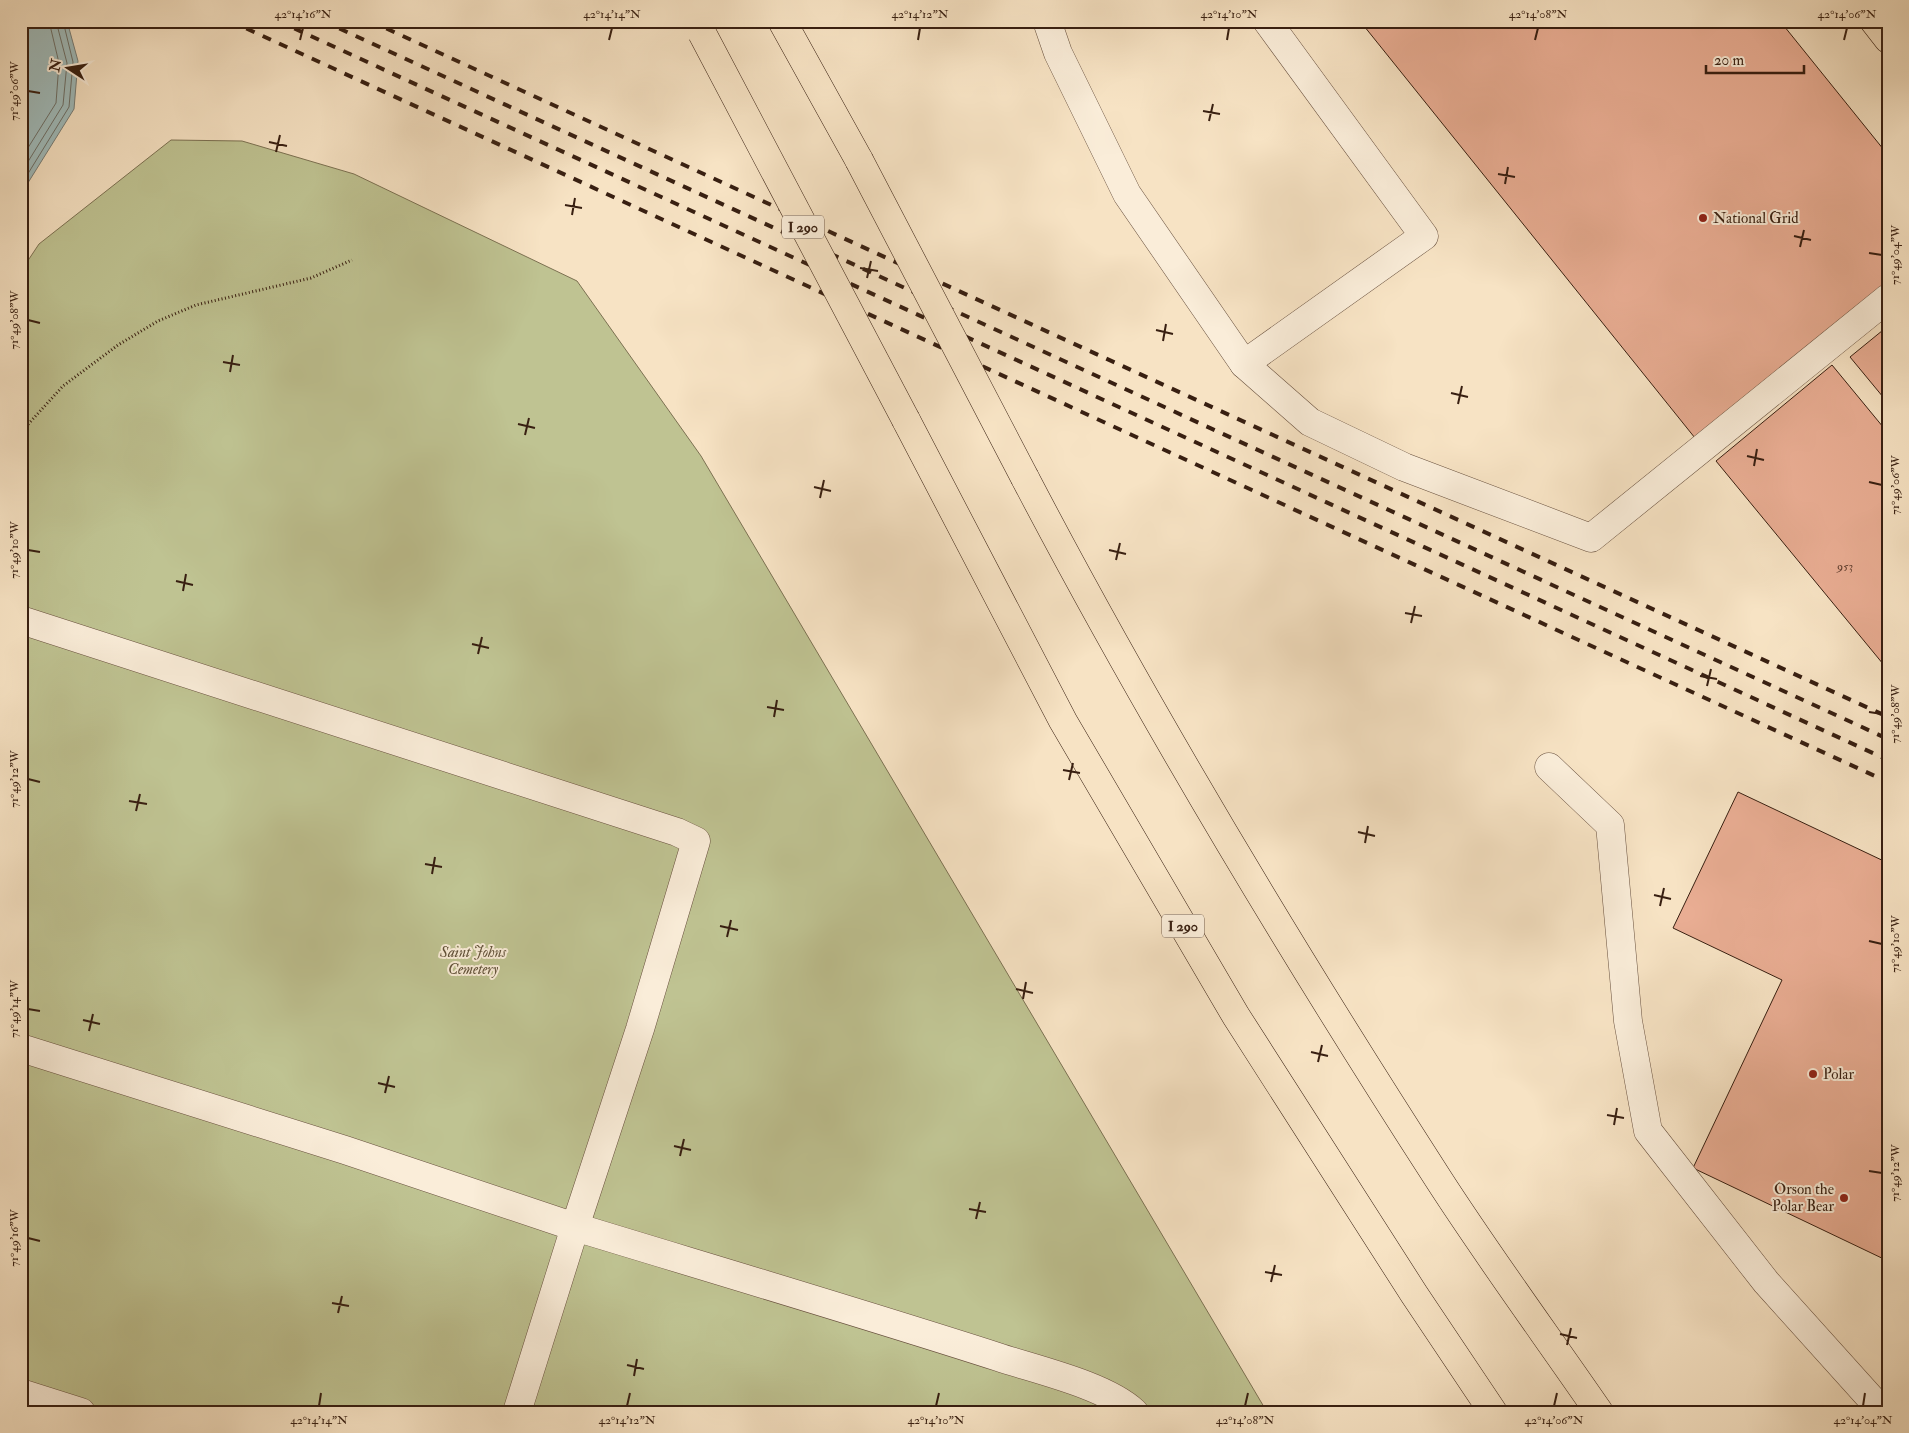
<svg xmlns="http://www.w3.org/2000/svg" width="1909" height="1433" font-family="'IM FELL Double Pica',serif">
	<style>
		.green { fill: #bfc392; stroke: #7c7152 }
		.water { fill: #a0bcbc; stroke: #767d78 }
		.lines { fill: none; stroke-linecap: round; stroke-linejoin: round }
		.shore { stroke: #6c6e66; stroke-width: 1 }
		.building { fill: #e9ad93; stroke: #381f11 }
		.minor-casing { stroke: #68503e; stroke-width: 29 }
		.major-casing { stroke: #381f11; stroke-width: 29 }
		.highway-casing { stroke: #381f11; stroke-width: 29 }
		.path { stroke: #381f11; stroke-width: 3; stroke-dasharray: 1 2.5; stroke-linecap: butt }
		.minor { stroke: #faedd9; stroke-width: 28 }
		.major { stroke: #f7e3c4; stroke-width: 28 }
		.highway { stroke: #f7e3c4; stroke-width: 28 }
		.rail { stroke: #381f11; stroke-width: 4; stroke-dasharray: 9 9; stroke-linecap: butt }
		.highway-bridge-casing { stroke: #381f11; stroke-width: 29; stroke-linecap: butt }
		.highway-bridge { stroke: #f7e3c4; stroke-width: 28 }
		.ticks { fill: none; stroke: #381f11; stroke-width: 2 }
		.poi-dot { fill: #8f2418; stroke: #faedd9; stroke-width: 2 }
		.labels { text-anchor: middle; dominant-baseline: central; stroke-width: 4; stroke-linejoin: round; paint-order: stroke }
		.number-label { font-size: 12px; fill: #644232 }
		.shield { fill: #faedd9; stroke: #725d4d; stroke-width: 1 }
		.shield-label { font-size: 14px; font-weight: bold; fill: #381f11 }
		.poi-label { font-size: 15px; fill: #381f11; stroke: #faedd9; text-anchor: start }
		.park-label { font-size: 15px; font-style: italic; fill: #605038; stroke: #faedd9 }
		.neatline { fill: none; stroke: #381f11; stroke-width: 2 }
		.ticks-label { font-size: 12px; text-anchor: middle; fill: #381f11 }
	</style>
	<rect width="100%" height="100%" fill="#f7e3c4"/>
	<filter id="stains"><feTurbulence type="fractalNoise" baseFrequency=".004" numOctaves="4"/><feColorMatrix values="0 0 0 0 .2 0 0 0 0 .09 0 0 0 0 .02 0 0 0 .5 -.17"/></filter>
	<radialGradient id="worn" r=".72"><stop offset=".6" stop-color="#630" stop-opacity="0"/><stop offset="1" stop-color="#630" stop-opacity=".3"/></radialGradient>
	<path class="green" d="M171,140L242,141L354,174L577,281L701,456L1267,1412H21V271L39,244Z"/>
	<path class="water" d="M21,21H67L78,61L74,109L21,194Z"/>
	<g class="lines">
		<g class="shore">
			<path d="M21,159L56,103L59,63L49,21"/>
			<path d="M21,173L63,105L67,63L56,21"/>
			<path d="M21,185L69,107L73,62L63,21"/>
		</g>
	</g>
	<g class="building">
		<path d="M1360,21H1780L1888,155V281L1695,438Z"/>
		<path d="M1888,326V403L1850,357Z"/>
		<path d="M1832,365L1888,433V670L1716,461Z"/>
		<path d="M1738,792L1888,863V1261L1693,1168L1782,980L1673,928Z"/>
	</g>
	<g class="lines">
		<g class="minor-casing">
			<g id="minor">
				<path d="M1047,21L1058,53L1127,194L1244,364L1310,422L1404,467L1591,538L1888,298"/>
				<path d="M1244,364L1424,236L1267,21"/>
				<path d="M21,620L677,832L696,841L640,1029L575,1227L345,1150L21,1048"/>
				<path d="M1549,767L1610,825L1628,1021L1648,1131L1766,1282L1883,1412"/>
				<path d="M21,1393L81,1412"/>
				<path d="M517,1412L575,1227C716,1270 858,1312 998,1357C1037,1370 1105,1385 1134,1412"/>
			</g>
		</g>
		<g class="major-casing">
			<path id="major" d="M1874,21L1888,39"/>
		</g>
		<g class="highway-casing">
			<g id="highway">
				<path d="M782,21L859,160"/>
				<path d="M906,420L1063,721L1236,1016L1414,1294L1493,1412"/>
				<path d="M1025,478C1151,719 1292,952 1439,1180C1490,1259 1546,1335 1599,1412"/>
			</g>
		</g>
		<path class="path" d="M21,432L63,386L118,345L158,321L196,305L311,278L352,260"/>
		<use href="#minor" class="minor"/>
		<use href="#major" class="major"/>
		<use href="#highway" class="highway"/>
		<g class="rail">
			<path d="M230,21L1888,782"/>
			<path d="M278,21L1888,760"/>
			<path d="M323,21L1888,739"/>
			<path d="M370,21L1888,717"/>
		</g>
		<g class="highway-bridge-casing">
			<g id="highway-bridge">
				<path d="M702,33L906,420"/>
				<path d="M859,160L1025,478"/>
			</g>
		</g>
		<use href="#highway-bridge" class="highway-bridge"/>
	</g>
	<path class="ticks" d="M300,40L303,28M609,40L612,28M918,40L920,28M1227,40L1229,28M1535,40L1538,28M1844,40L1847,28M28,91L40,93M1203,111L1220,114M1209,121L1213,104M269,142L287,146M276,152L280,135M1498,174L1515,177M1505,184L1508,167M565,205L582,208M572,215L575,198M1794,236L1811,240M1800,247L1804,230M1869,253L1882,255M860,268L878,271M867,278L871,261M28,320L40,323M1156,330L1173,334M1163,341L1166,324M223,362L240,365M230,372L233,355M1451,393L1468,397M1458,404L1462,386M518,424L535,428M525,435L529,418M1747,456L1764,460M1754,466L1757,449M1869,482L1882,485M814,487L831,491M820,498L824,480M28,550L40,552M1109,550L1126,554M1116,560L1120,543M176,581L193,585M183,591L186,574M1405,613L1422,616M1411,623L1415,606M472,644L489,648M478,654L482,637M1700,676L1717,679M1707,686L1711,669M767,707L784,710M1869,712L1882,714M774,717L777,700M1063,770L1080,773M28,779L40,782M1069,780L1073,763M129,801L147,804M136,811L140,794M1358,832L1375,836M1365,843L1368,826M425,864L442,867M432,874L435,857M1654,895L1671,899M1660,906L1664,888M720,926L738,930M727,937L731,920M1869,941L1882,944M1016,989L1033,993M1023,999L1026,982M28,1009L40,1011M83,1020L100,1024M89,1031L93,1014M1311,1052L1328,1056M1318,1062L1322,1045M378,1083L395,1087M385,1093L389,1076M1607,1115L1624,1118M1614,1125L1617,1108M674,1146L691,1150M680,1156L684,1139M1869,1171L1882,1173M969,1209L986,1212M976,1219L980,1202M28,1238L40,1241M1265,1272L1282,1275M1271,1282L1275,1265M332,1303L349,1306M338,1313L342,1296M1560,1334L1577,1338M1567,1345L1571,1328M627,1365L644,1369M634,1376L637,1359M319,1406L321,1393M627,1406L630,1393M936,1406L939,1393M1245,1406L1248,1393M1554,1406L1557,1393M1863,1406L1865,1393"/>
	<g class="poi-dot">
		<circle cx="1703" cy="218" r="5"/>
		<circle cx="1813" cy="1074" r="5"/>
		<circle cx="1844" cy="1198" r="5"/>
	</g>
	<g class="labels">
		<g class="number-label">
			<text x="1845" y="566">953</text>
		</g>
		<g class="shield">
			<rect x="782" y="215.5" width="42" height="23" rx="4"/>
			<rect x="1162" y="914.5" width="42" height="23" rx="4"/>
		</g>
		<g class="shield-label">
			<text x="803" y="227">I 290</text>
			<text x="1183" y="926">I 290</text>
		</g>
		<g class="poi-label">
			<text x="1713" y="218">National Grid</text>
			<text x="1823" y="1074">Polar</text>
			<text x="1834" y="1189" text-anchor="end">Orson the<tspan x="1834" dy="17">Polar Bear</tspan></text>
		</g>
		<g class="park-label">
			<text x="473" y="952">Saint Johns<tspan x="473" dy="17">Cemetery</tspan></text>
		</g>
	</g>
	<rect width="1909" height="1433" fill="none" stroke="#f7e3c4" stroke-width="55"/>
	<g transform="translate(68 68) rotate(282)" stroke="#faedd9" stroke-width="4" paint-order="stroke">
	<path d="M0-4L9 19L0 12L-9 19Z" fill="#381f11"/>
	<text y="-8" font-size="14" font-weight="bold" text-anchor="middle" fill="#381f11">N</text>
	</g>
	<path d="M1706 65v8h98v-8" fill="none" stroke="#381f11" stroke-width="2.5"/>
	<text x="1714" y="65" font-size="15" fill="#381f11" stroke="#faedd9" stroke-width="4" paint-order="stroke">20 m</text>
	<rect x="28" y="28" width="1854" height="1378" class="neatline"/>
	<g class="ticks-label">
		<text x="303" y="18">42°14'16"N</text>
		<text x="612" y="18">42°14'14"N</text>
		<text x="920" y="18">42°14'12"N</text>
		<text x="1229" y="18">42°14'10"N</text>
		<text x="1538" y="18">42°14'08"N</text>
		<text x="1847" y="18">42°14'06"N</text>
		<text transform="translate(14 91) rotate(-90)" y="4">71°49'06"W</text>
		<text transform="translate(1895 255) rotate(-90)" y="4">71°49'04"W</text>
		<text transform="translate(14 320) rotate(-90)" y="4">71°49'08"W</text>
		<text transform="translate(1895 485) rotate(-90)" y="4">71°49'06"W</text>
		<text transform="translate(14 550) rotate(-90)" y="4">71°49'10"W</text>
		<text transform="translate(1895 714) rotate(-90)" y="4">71°49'08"W</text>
		<text transform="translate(14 779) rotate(-90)" y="4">71°49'12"W</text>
		<text transform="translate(1895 944) rotate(-90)" y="4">71°49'10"W</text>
		<text transform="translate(14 1009) rotate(-90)" y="4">71°49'14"W</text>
		<text transform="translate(1895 1173) rotate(-90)" y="4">71°49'12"W</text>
		<text transform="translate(14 1238) rotate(-90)" y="4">71°49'16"W</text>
		<text x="319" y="1424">42°14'14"N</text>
		<text x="627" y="1424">42°14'12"N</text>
		<text x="936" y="1424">42°14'10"N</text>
		<text x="1245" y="1424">42°14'08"N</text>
		<text x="1554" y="1424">42°14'06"N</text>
		<text x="1863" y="1424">42°14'04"N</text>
	</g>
	<rect width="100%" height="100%" filter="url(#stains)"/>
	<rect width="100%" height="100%" fill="url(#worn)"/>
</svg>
